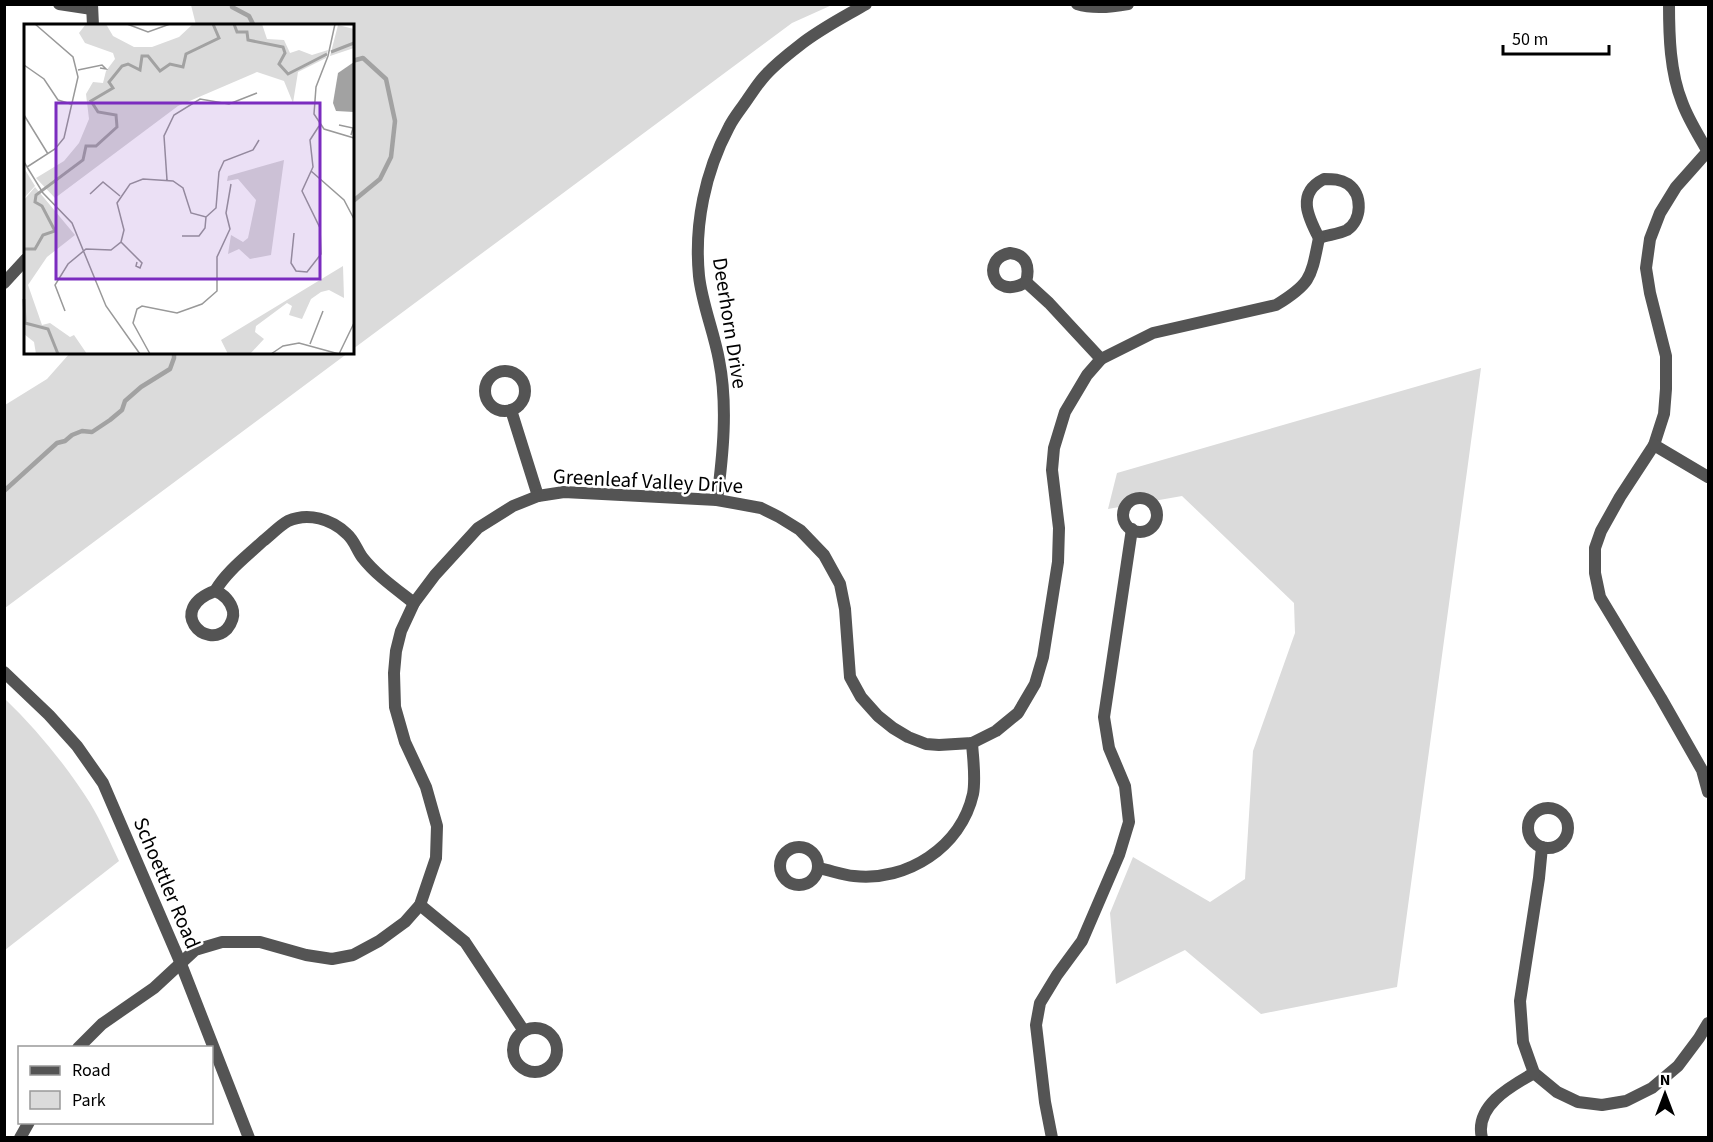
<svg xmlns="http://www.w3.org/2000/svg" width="1713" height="1142" font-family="'Source Sans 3',sans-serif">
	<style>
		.green { fill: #dbdbdb }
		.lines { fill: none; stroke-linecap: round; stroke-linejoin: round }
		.stream { stroke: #a2a2a2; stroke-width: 4.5 }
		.minor { stroke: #545454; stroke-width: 12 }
		.tertiary { stroke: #545454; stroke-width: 12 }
		.labels { text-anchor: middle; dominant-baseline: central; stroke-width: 5; stroke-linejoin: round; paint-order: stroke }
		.street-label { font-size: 21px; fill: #000; stroke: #fff }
		.inset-river { fill: none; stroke: #a2a2a2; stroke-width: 3 }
		.inset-road { fill: none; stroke: #999; stroke-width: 1.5 }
		.view { fill: #7b2cbf; fill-opacity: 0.15; stroke: #7b2cbf; stroke-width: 3 }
		.inset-edge { fill: none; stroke: #000; stroke-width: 3 }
	</style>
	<rect width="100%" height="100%" fill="#fff"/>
	<g class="green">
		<path d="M191,5V4L832,5L792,23L353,349L352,26L196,25Z"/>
		<path d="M70,353V352L348,353L5,608V405L47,379Z"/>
		<path d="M1481,368L1397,987L1261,1014L1185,950L1116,984L1110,913L1133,857L1210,902L1245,879L1253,751L1295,633L1294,603L1182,496L1108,509L1117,473Z"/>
		<path d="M5,699C37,730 66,765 90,803C101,821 110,842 119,861L5,950Z"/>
	</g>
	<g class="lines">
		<g class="stream">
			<path d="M232,4V7L249,16L254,26"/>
			<path d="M352,61L363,58L386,79L395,121L391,157L380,179L352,202"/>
			<path d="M4,491L57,443L65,441L72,435L82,431L92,432L110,420L122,410L125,401L141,387L170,369L174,358V352"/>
		</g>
		<g class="minor">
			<path d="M59,4L92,9"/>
			<path d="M92,4L93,26"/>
			<path d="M1077,4C1093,9 1112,7 1128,4"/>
			<path d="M1669,4C1669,36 1670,72 1682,102C1688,119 1699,136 1708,152"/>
			<path d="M1708,151L1676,187L1660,213L1650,239L1646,268L1650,293L1666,356V389L1664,414L1654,445L1620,497L1601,531L1595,548V573L1600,597L1661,698L1702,770L1708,792"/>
			<path d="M1324,179C1333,179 1340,179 1348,184C1363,195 1362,220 1347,230C1339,234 1327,235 1319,238C1308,217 1296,193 1324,179Z"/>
			<path d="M1010,253C1027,255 1030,267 1026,282C993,302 980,258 1010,253Z"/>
			<path d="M1026,282L1049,303L1101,359"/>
			<path d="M4,283L26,259"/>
			<circle cx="505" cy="391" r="20"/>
			<path d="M511,410L538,496"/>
			<path d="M1654,445L1708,477"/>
			<circle cx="1140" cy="515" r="17"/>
			<path d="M717,500C723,455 728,405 719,360C714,332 702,304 699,276C694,225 705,172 729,127C734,117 741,109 747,100C752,93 757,85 763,78C773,66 787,55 800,45C820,29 844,17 866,4"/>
			<path d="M215,591C227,571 246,557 263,541C271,535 279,526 288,521C308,512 332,519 347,534C354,540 357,550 362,557C376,575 396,589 414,603"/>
			<path d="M215,591C224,594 231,602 233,611C234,617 231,624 227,629C205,651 166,609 215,591Z"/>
			<circle cx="1548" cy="828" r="20"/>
			<circle cx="799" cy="866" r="19"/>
			<path d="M1542,847L1539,878L1520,1001L1523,1042L1534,1073L1557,1092L1578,1102L1602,1105L1626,1101L1652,1088L1678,1066L1699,1038L1708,1023"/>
			<path d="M818,868C830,870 842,875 854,876C907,882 961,847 973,794C976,778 973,759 972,743"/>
			<path d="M420,905L465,942L524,1031"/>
			<circle cx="535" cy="1050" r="22"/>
			<path d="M78,1048L102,1024L154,988L195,950L222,942H260L306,955L332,959L353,955L379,941L405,922L420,905L436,858L437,826L426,787L405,742L395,707L394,673L396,651L401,631L414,603L435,575L478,528L513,506L538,496L564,492L717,500L761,508L779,517L800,530L824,555L840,584L845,609L850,677L861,697L869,706L878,716L893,728L908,737L926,744L939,745L972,743L996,731L1018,713L1035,684L1043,657L1058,562L1059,528L1052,470L1054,448L1065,412L1087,375L1101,359L1153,333L1276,305C1312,283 1311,277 1319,238"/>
			<path d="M20,1138L29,1122"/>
			<path d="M1052,1138L1045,1102L1036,1025L1040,1003L1057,975L1082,941L1119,855L1129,822L1125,786L1109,748L1104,717L1132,529"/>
			<path d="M1482,1138C1474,1106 1511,1086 1534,1073"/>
		</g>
		<path class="tertiary" d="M4,672L49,715L77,746L103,783L181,964L249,1138"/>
	</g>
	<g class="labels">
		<g class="street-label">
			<text transform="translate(730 323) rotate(81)">Deerhorn Drive</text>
			<text transform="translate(648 481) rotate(3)">Greenleaf Valley Drive</text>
			<text transform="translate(167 883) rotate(67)">Schoettler Road</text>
		</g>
	</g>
	<g transform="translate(24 24)">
		<rect width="330" height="330" fill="#fff"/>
		<path d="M62,0H82L89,12L110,23H128L155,13L169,0H238L243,15L260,16L266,29L275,26L288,31L304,26L302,34L274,48L269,79L260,57L233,48L154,82L31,174L12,154L40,137L55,119L65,95L62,70L69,58L79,59L82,47L91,35L89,29L61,19L55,9ZM314,1L330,5V24L306,32ZM260,136L247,231L226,235L215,225L204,230L207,211L219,218L224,214L232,176L214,155L203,157L204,152ZM0,144L11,162L0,174ZM11,163L51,211L23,233L4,261L18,301L26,299L46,313L50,311L63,330H12L10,318L0,310V176ZM319,242L320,274L305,266L297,268L287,275L278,295L265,291L268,282L263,279L232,302L231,308L240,315L226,330H204L197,316Z" fill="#dbdbdb"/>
		<path d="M330,38V88L312,87L309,79L314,49Z" fill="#a2a2a2"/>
		<path class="inset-river" d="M210,0L213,8H223L224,16L259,23L261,29L255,40L264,50L303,30M307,28L330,19M0,225H11L19,211L31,207L18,182L11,178L12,171L59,136L62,122H72L93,103L92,91L74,88L67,77L89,64L85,58L98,42L104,40L116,46L118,32H124L136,47L146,40L159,43L162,30L195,14L189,0M0,275L1,299L24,305L34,330"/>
		<path class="inset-road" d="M103,0L124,8L146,0M311,0L304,32L292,63L290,90L300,105L330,114M0,41L20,55L34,76L47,80M54,46L78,41L82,45L76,44M0,91L24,130M315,101L329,104L327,111M0,138L19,169L48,199L82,282L116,330M3,143L31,125L40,114L54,53L49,33L11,0M287,147L320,176L330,195M143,156L140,112L150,91L176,75L205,80L233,69M66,170L79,158L96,172M270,209L267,239L272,247L283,248L297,230L296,204L278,167L289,143L286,116L295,102M158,212H175L181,204L182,193M97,218L118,239L116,244L112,242L113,238M41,287L31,261L44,240L62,225L87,226L97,218L100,206L93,179L106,160L119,155L149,157L159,164L167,189L182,193L192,184L195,148L200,137L229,126L235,116M286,320L299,287M126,330L109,299L113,285L118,282L153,289L178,280L193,267V233L206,205L202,189L207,160M247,330L259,322L275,319L315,330M315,330L330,299"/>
		<path class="view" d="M32,79H296V255H32Z"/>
		<rect width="330" height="330" class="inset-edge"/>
	</g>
	<rect width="1713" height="1142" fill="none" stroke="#000000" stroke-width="12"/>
	<rect x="18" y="1046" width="195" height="78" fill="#ffffff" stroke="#999999" stroke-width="1.5"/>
	<rect x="30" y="1066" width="30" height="9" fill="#545454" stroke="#999999" stroke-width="1.5"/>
	<text x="72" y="1076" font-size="18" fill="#000000">Road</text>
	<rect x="30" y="1091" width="30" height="18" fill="#dbdbdb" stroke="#999999" stroke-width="1.5"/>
	<text x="72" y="1106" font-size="18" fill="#000000">Park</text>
	<g transform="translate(1665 1094)" stroke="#ffffff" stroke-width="4.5" paint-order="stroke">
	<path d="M0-4.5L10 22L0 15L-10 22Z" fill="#000000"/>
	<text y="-9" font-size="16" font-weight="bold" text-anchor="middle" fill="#000000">N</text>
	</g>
	<path d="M1503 45v9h106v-9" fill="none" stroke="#000000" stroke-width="3"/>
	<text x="1512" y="45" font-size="18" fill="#000000" stroke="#ffffff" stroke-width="4.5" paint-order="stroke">50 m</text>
</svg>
